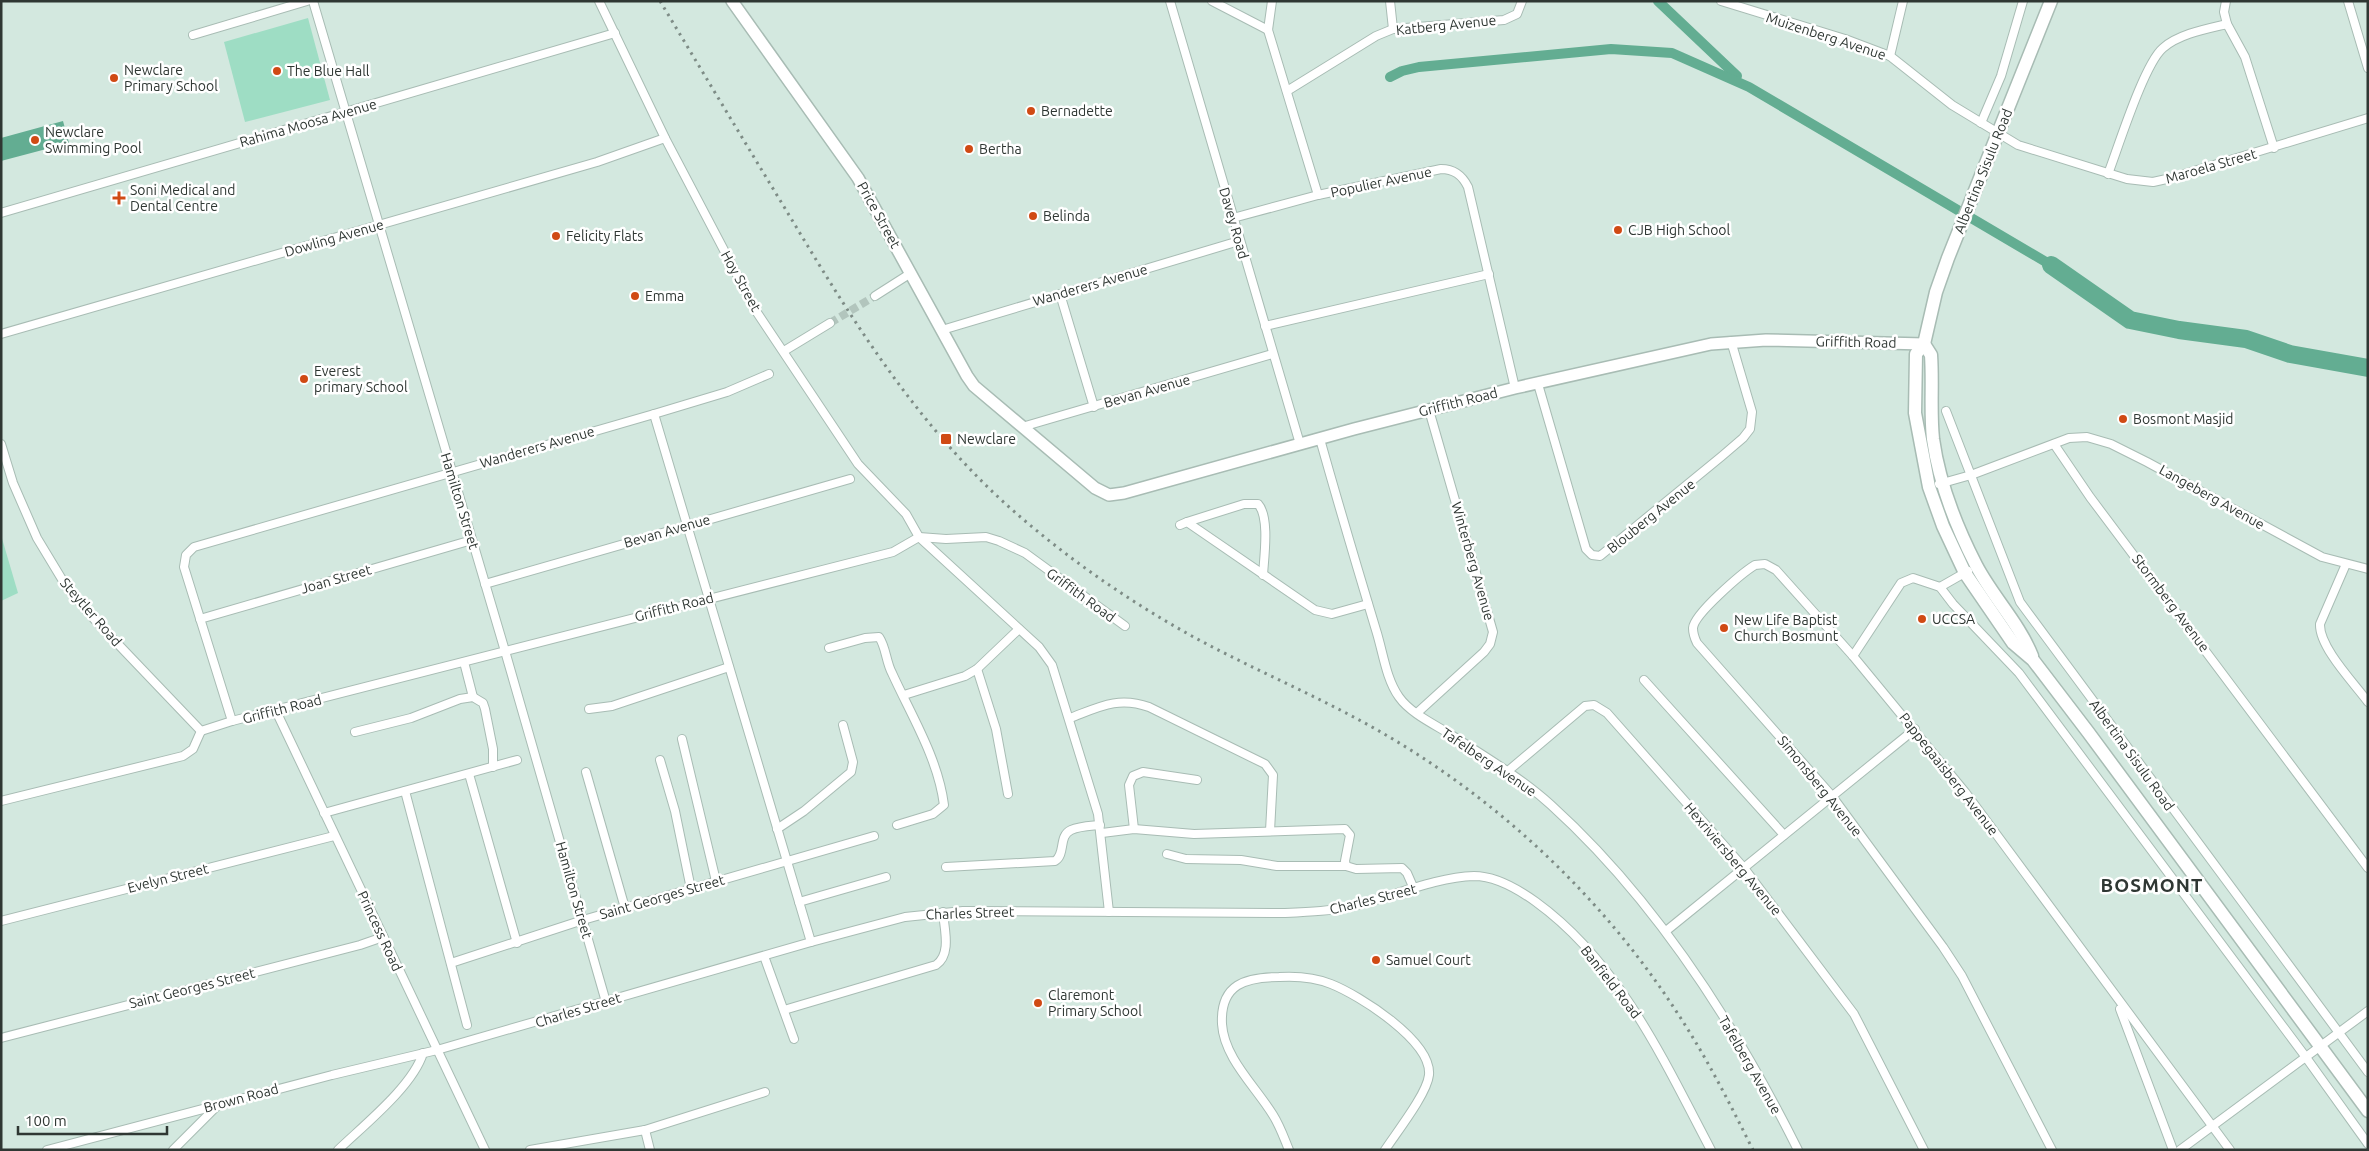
<svg xmlns="http://www.w3.org/2000/svg" width="2369" height="1151" font-family="Ubuntu,sans-serif">
	<style>
		.green { fill: #9eddc4 }
		.water { fill: #63ad92 }
		.lines { fill: none; stroke-linecap: round; stroke-linejoin: round }
		.canal { stroke: #63ad92; stroke-width: 10 }
		.river { stroke: #63ad92; stroke-width: 18 }
		.street-tunnel { stroke: #b2c5bd; stroke-width: 8; stroke-dasharray: 8 4; stroke-linecap: butt }
		.street-casing { stroke: #a8bcb4; stroke-width: 10 }
		.secondary-casing { stroke: #a8bcb4; stroke-width: 14 }
		.primary-casing { stroke: #a8bcb4; stroke-width: 15 }
		.street { stroke: #fff; stroke-width: 8 }
		.secondary { stroke: #fff; stroke-width: 11 }
		.primary { stroke: #fff; stroke-width: 12 }
		.rail { stroke: #7e8c86; stroke-width: 3; stroke-dasharray: 2.5 5; stroke-linecap: butt }
		.poi-dot { fill: #d04a14; stroke: #fff; stroke-width: 2 }
		.labels { text-anchor: middle; dominant-baseline: central; stroke-width: 5; stroke-linejoin: round; paint-order: stroke }
		.street-label { font-size: 14px; fill: #2f3733; stroke: #fff }
		.poi-label { font-size: 14px; fill: #2f3733; stroke: #fff; text-anchor: start }
		.district-label { font-size: 19px; font-weight: bold; letter-spacing: 1px; fill: #2f3733; stroke: #fff }
	</style>
	<rect width="100%" height="100%" fill="#d3e8df"/>
	<g class="green">
		<path d="M308,18L330,100L245,122L224,42Z"/>
		<path d="M1,535L18,593L1,601Z"/>
	</g>
	<path class="water" d="M63,121L69,143L1,161V138Z"/>
	<g class="lines">
		<g class="canal">
			<path d="M1658,1L1737,76"/>
			<path d="M1390,77L1402,71L1419,67L1611,49L1672,53L1749,87L2051,265"/>
		</g>
		<path class="river" d="M2051,265L2130,320L2179,330L2246,339L2290,354L2368,368"/>
		<path class="street-tunnel" d="M830,323L875,296"/>
		<g class="street-casing">
			<g id="street">
				<path d="M313,1L505,651L606,1002"/>
				<path d="M599,1L665,138L756,311L858,464L906,514L919,537L1039,647L1052,665L1098,814L1109,912"/>
				<path d="M1170,1L1300,444"/>
				<path d="M1212,1L1268,30"/>
				<path d="M1272,1L1268,30L1318,195"/>
				<path d="M1390,1L1393,29"/>
				<path d="M1721,1L1845,39L1890,56L1952,105L2018,145L2127,179L2153,182L2171,178L2368,118"/>
				<path d="M2226,1L2224,12L2227,24L2245,57L2274,148"/>
				<path d="M2348,1L2368,68"/>
				<path d="M193,35L307,1"/>
				<path d="M1890,56L1903,1"/>
				<path d="M1287,91L1376,36L1393,29L1504,20L1517,14L1522,1"/>
				<path d="M1981,123L2001,76L2023,1"/>
				<path d="M2108,174C2118,148 2144,64 2163,48C2179,34 2206,29 2227,24"/>
				<path d="M1,213L615,33"/>
				<path d="M1233,218L1318,195L1441,169C1454,169 1462,175 1468,187L1515,388"/>
				<path d="M1060,294L1094,407"/>
				<path d="M875,296L911,273"/>
				<path d="M1265,326L1489,274"/>
				<path d="M942,330L1239,241"/>
				<path d="M1,334L597,162L665,138"/>
				<path d="M784,351L830,323"/>
				<path d="M1538,384L1586,549L1592,555L1600,556L1722,456L1743,438L1750,429L1752,412L1731,341"/>
				<path d="M1946,411L2020,602L2368,1072"/>
				<path d="M654,414L811,942"/>
				<path d="M1022,427L1272,354"/>
				<path d="M1320,439C1338,503 1357,567 1376,630C1383,652 1386,679 1399,697C1411,714 1436,725 1453,736C1487,758 1521,778 1551,805C1656,900 1735,1024 1798,1150"/>
				<path d="M1,444L13,483L37,538L66,586L94,619L201,731"/>
				<path d="M2054,444L2090,497L2368,868"/>
				<path d="M1939,484L1971,475L2069,438L2087,437L2111,444L2147,462L2322,557L2368,569"/>
				<path d="M1187,522L1244,504H1258C1270,517 1264,558 1263,575"/>
				<path d="M1180,525L1187,522L1315,610L1332,614L1368,604"/>
				<path d="M2346,564L2320,624C2319,647 2354,683 2368,702"/>
				<path d="M485,584L850,479"/>
				<path d="M1940,587L1968,571"/>
				<path d="M200,619L472,540"/>
				<path d="M829,648L865,638L879,637C886,647 886,662 892,673C911,715 938,758 944,805L933,814L897,825"/>
				<path d="M1853,656L1901,583L1913,578L1940,587L1953,604L2019,673L2305,1056L2368,1144"/>
				<path d="M464,662L473,697"/>
				<path d="M977,669L996,729L1008,794"/>
				<path d="M1644,680L1784,835"/>
				<path d="M904,695L965,676L977,669L1019,629"/>
				<path d="M589,709L612,706L729,667"/>
				<path d="M276,711L485,1150"/>
				<path d="M1417,713L1484,652L1490,644L1493,632L1429,410"/>
				<path d="M1070,718C1099,707 1118,696 1149,707L1265,764L1273,775L1270,831"/>
				<path d="M232,721L184,567L186,555L194,547L654,414L727,392L769,374"/>
				<path d="M201,731L232,721L893,552L919,537L946,539L986,537L999,541L1025,553L1125,626"/>
				<path d="M355,732L411,718L460,699L473,697L483,703L485,709L493,749V767"/>
				<path d="M682,739L716,881"/>
				<path d="M660,760L675,811L691,889"/>
				<path d="M1508,771L1585,706L1594,705L1607,713L1744,868L1854,1014L1924,1150"/>
				<path d="M586,772L625,908"/>
				<path d="M469,774L517,943"/>
				<path d="M405,791L467,1025"/>
				<path d="M1,801L183,756L193,749L201,731"/>
				<path d="M324,813L517,760"/>
				<path d="M777,829L804,811L851,772L853,762L843,725"/>
				<path d="M1134,829L1129,785L1133,776L1143,772L1197,780"/>
				<path d="M1102,833L1134,829L1194,834L1345,829L1350,835L1345,861L1346,866L1356,869L1402,868L1407,873L1414,889"/>
				<path d="M1167,854L1186,859L1241,860L1277,866H1346"/>
				<path d="M946,867L1055,861C1066,854 1058,836 1071,830C1080,826 1091,826 1100,825"/>
				<path d="M799,902L886,877"/>
				<path d="M1,921L334,836"/>
				<path d="M1666,931L1915,729"/>
				<path d="M764,956L794,1039"/>
				<path d="M451,963L583,920L874,836"/>
				<path d="M2120,1009L2173,1150"/>
				<path d="M784,1010L936,965C952,954 944,928 943,912"/>
				<path d="M1,1038L360,945L383,937"/>
				<path d="M645,1130L650,1150"/>
				<path d="M47,1150L332,1075L437,1050L811,942L905,917L963,911L1285,913C1309,912 1333,911 1357,905C1393,896 1437,877 1474,876C1496,876 1518,889 1536,902C1620,963 1664,1061 1711,1150"/>
				<path d="M173,1150L218,1105"/>
				<path d="M338,1150C364,1125 413,1086 423,1053"/>
				<path d="M530,1150L645,1130L765,1092"/>
				<path d="M1289,1150C1284,1138 1280,1126 1273,1115C1256,1087 1224,1058 1222,1024C1220,984 1246,977 1279,977C1296,976 1314,977 1331,984C1359,995 1432,1041 1429,1075C1427,1094 1396,1133 1385,1150"/>
				<path d="M2052,1150L1962,976L1943,947L1832,796L1697,643C1695,639 1693,633 1693,628C1694,614 1742,573 1755,565L1765,564L1776,570L1853,656L1965,792L2230,1150"/>
				<path d="M2180,1150L2368,1011"/>
			</g>
		</g>
		<g class="secondary-casing">
			<path id="secondary" d="M732,1L858,178L967,376L974,386L1095,488L1109,495L1124,493L1354,429L1515,388L1711,344L1766,340L1924,344"/>
		</g>
		<g class="primary-casing">
			<g id="primary">
				<path d="M2051,1L1948,258L1936,292L1924,344L1916,354L1915,413L1929,487L1943,526L1965,573L2013,643L2033,660L2088,732L2368,1111"/>
				<path d="M1924,344L1931,355C1933,383 1930,411 1933,439C1939,482 1956,526 1976,565C1992,596 2019,623 2032,656"/>
			</g>
		</g>
		<use href="#street" class="street"/>
		<use href="#secondary" class="secondary"/>
		<use href="#primary" class="primary"/>
		<path class="rail" d="M660,1C702,71 744,141 786,210C852,320 919,429 1017,514C1070,560 1129,601 1190,635C1250,668 1313,694 1372,727C1495,796 1602,896 1678,1014C1707,1058 1730,1104 1753,1150"/>
	</g>
	<g class="poi-dot">
		<circle cx="277" cy="71" r="5"/>
		<circle cx="114" cy="78" r="5"/>
		<circle cx="1031" cy="111" r="5"/>
		<circle cx="35" cy="140" r="5"/>
		<circle cx="969" cy="149" r="5"/>
		<path d="M116.5 190.5h5v5h5v5h-5v5h-5v-5h-5v-5h5z"/>
		<circle cx="1033" cy="216" r="5"/>
		<circle cx="1618" cy="230" r="5"/>
		<circle cx="556" cy="236" r="5"/>
		<circle cx="635" cy="296" r="5"/>
		<circle cx="304" cy="379" r="5"/>
		<circle cx="2123" cy="419" r="5"/>
		<rect x="940" y="433" width="12" height="12" rx="2.5"/>
		<circle cx="1922" cy="619" r="5"/>
		<circle cx="1724" cy="628" r="5"/>
		<circle cx="1376" cy="960" r="5"/>
		<circle cx="1038" cy="1003" r="5"/>
	</g>
	<g class="labels">
		<g class="street-label">
			<text transform="translate(1446 25) rotate(-6)">Katberg Avenue</text>
			<text transform="translate(1826 36) rotate(18)">Muizenberg Avenue</text>
			<text transform="translate(308 123) rotate(-16)">Rahima Moosa Avenue</text>
			<text transform="translate(2211 166) rotate(-16)">Maroela Street</text>
			<text transform="translate(1983 171) rotate(-68)">Albertina Sisulu Road</text>
			<text transform="translate(1381 182) rotate(-12)">Populier Avenue</text>
			<text transform="translate(879 215) rotate(61)">Price Street</text>
			<text transform="translate(1234 223) rotate(74)">Davey Road</text>
			<text transform="translate(334 238) rotate(-16)">Dowling Avenue</text>
			<text transform="translate(741 281) rotate(61)">Hoy Street</text>
			<text transform="translate(1090 285) rotate(-16)">Wanderers Avenue</text>
			<text transform="translate(1856 342) rotate(1)">Griffith Road</text>
			<text transform="translate(1147 391) rotate(-16)">Bevan Avenue</text>
			<text transform="translate(1458 402) rotate(-14)">Griffith Road</text>
			<text transform="translate(537 447) rotate(-16)">Wanderers Avenue</text>
			<text transform="translate(2212 497) rotate(29)">Langeberg Avenue</text>
			<text transform="translate(460 501) rotate(73)">Hamilton Street</text>
			<text transform="translate(1651 516) rotate(-39)">Blouberg Avenue</text>
			<text transform="translate(667 531) rotate(-16)">Bevan Avenue</text>
			<text transform="translate(1473 561) rotate(74)">Winterberg Avenue</text>
			<text transform="translate(336 579) rotate(-16)">Joan Street</text>
			<text transform="translate(1081 595) rotate(36)">Griffith Road</text>
			<text transform="translate(2171 603) rotate(53)">Stormberg Avenue</text>
			<text transform="translate(674 607) rotate(-14)">Griffith Road</text>
			<text transform="translate(91 612) rotate(49)">Steytler Road</text>
			<text transform="translate(282 709) rotate(-14)">Griffith Road</text>
			<text transform="translate(2132 755) rotate(54)">Albertina Sisulu Road</text>
			<text transform="translate(1489 762) rotate(34)">Tafelberg Avenue</text>
			<text transform="translate(1949 774) rotate(52)">Pappegaaisberg Avenue</text>
			<text transform="translate(1820 786) rotate(51)">Simonsberg Avenue</text>
			<text transform="translate(1733 859) rotate(50)">Hexriviersberg Avenue</text>
			<text transform="translate(168 878) rotate(-14)">Evelyn Street</text>
			<text transform="translate(574 890) rotate(74)">Hamilton Street</text>
			<text transform="translate(662 897) rotate(-16)">Saint Georges Street</text>
			<text transform="translate(1373 899) rotate(-14)">Charles Street</text>
			<text transform="translate(970 913) rotate(-2)">Charles Street</text>
			<text transform="translate(380 931) rotate(65)">Princess Road</text>
			<text transform="translate(1611 982) rotate(52)">Banfield Road</text>
			<text transform="translate(192 988) rotate(-14)">Saint Georges Street</text>
			<text transform="translate(578 1010) rotate(-17)">Charles Street</text>
			<text transform="translate(1750 1065) rotate(60)">Tafelberg Avenue</text>
			<text transform="translate(241 1098) rotate(-15)">Brown Road</text>
		</g>
		<g class="poi-label">
			<text x="124" y="70">Newclare<tspan x="124" dy="16">Primary School</tspan></text>
			<text x="287" y="71">The Blue Hall</text>
			<text x="1041" y="111">Bernadette</text>
			<text x="45" y="132">Newclare<tspan x="45" dy="16">Swimming Pool</tspan></text>
			<text x="979" y="149">Bertha</text>
			<text x="130" y="190">Soni Medical and<tspan x="130" dy="16">Dental Centre</tspan></text>
			<text x="1043" y="216">Belinda</text>
			<text x="1628" y="230">CJB High School</text>
			<text x="566" y="236">Felicity Flats</text>
			<text x="645" y="296">Emma</text>
			<text x="314" y="371">Everest<tspan x="314" dy="16">primary School</tspan></text>
			<text x="2133" y="419">Bosmont Masjid</text>
			<text x="957" y="439">Newclare</text>
			<text x="1932" y="619">UCCSA</text>
			<text x="1734" y="620">New Life Baptist<tspan x="1734" dy="16">Church Bosmunt</tspan></text>
			<text x="1386" y="960">Samuel Court</text>
			<text x="1048" y="995">Claremont<tspan x="1048" dy="16">Primary School</tspan></text>
		</g>
		<g class="district-label">
			<text x="2152" y="885">BOSMONT</text>
		</g>
	</g>
	<rect width="2369" height="1151" fill="none" stroke="#2f3733" stroke-width="5"/>
	<path d="M18 1126v8h149v-8" fill="none" stroke="#2f3733" stroke-width="2.5"/>
	<text x="25" y="1126" font-size="15" fill="#2f3733" stroke="#ffffff" stroke-width="4" paint-order="stroke">100 m</text>
</svg>
